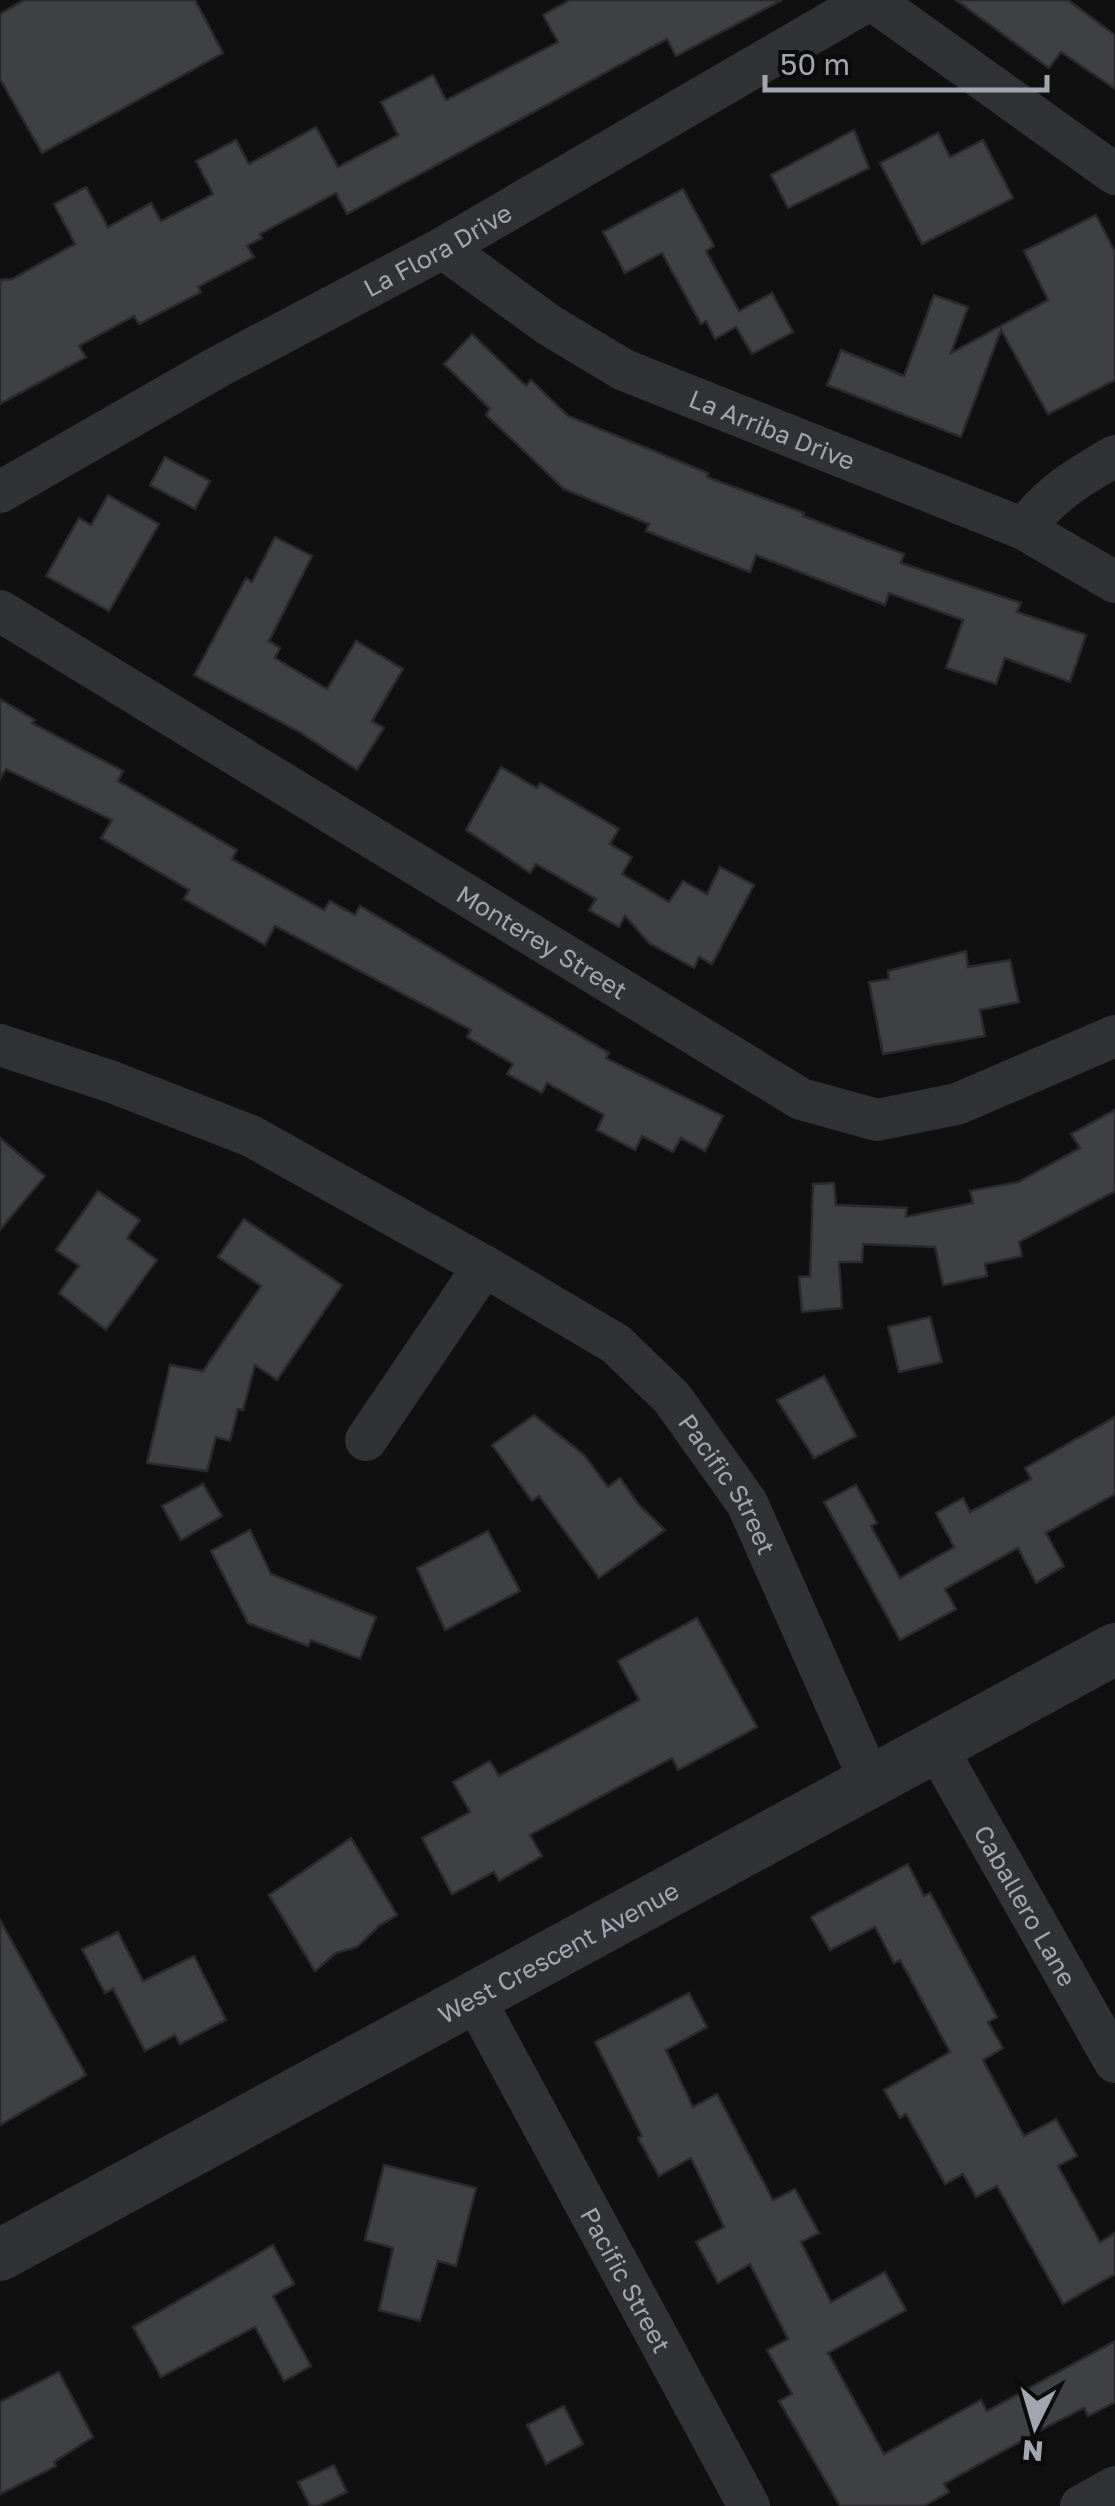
<svg xmlns="http://www.w3.org/2000/svg" width="1115" height="2506" font-family="'Golos Text',sans-serif">
	<style>
		.building { fill: #3f4044; stroke: #2a2a2d; stroke-width: 2.5 }
		.lines { fill: none; stroke-linecap: round; stroke-linejoin: round }
		.minor { stroke: #313236; stroke-width: 42 }
		.tertiary { stroke: #313236; stroke-width: 52 }
		.labels { text-anchor: middle; dominant-baseline: central; stroke-width: 8; stroke-linejoin: round; paint-order: stroke }
		.street-label { font-size: 25px; fill: #a2a6b1; stroke: #0b0b0c }
	</style>
	<rect width="100%" height="100%" fill="#101011"/>
	<g class="building">
		<path d="M24,0H195L223,53L42,153L0,79V14Z"/>
		<path d="M570,0H782L676,56L667,39L347,214L336,193L260,234L262,238L247,246L254,257L198,287L201,292L139,324L134,316L79,346L86,357L0,404V280L12,279L75,244L54,204L86,187L108,227L151,203L161,221L213,194L196,161L236,140L249,164L316,127L338,167L398,135L381,102L433,75L446,100L558,42L543,15Z"/>
		<path d="M956,0H1068L1115,35V89L1061,52L1049,68Z"/>
		<path d="M854,130L869,168L788,208L771,175Z"/>
		<path d="M938,133L950,157L983,140L1013,198L922,244L880,163Z"/>
		<path d="M683,189L714,246L706,251L739,311L772,293L793,332L752,354L736,327L715,339L706,321L701,324L662,253L625,273L603,232Z"/>
		<path d="M1096,215L1115,252V380L1048,414L1001,330L961,437L827,385L841,350L904,376L934,295L968,307L951,353L1048,300L1024,251Z"/>
		<path d="M472,334L526,386L531,380L568,416L708,473L707,477L804,513L803,516L904,554L901,563L1021,603L1017,612L1086,635L1070,682L1005,658L996,684L946,668L963,620L889,593L885,605L756,555L750,572L646,531L649,524L564,489L486,415L490,409L444,364Z"/>
		<path d="M165,457L210,481L195,509L150,485Z"/>
		<path d="M108,495L159,524L109,611L46,576L79,518L91,525Z"/>
		<path d="M275,537L312,556L269,641L280,648L275,658L327,689L356,641L403,669L372,721L384,728L357,770L301,733L194,675L246,578L252,582Z"/>
		<path d="M0,699L35,720L32,723L123,771L118,781L237,850L232,859L324,910L330,901L355,915L360,906L609,1053L606,1058L723,1116L705,1151L681,1138L673,1152L642,1136L635,1150L597,1130L604,1115L547,1083L542,1093L507,1074L513,1064L467,1037L471,1030L275,926L265,945L184,899L189,890L101,838L112,820L6,769L0,779Z"/>
		<path d="M501,767L537,788L540,783L619,829L610,844L632,857L622,874L669,902L683,881L707,894L720,867L754,885L712,964L699,957L694,968L649,943L625,916L619,927L589,910L596,899L536,864L530,873L466,830Z"/>
		<path d="M966,951L968,967L1010,960L1019,1002L980,1010L985,1036L883,1054L869,982L889,979L888,971Z"/>
		<path d="M1115,1110V1191L1019,1242L1022,1256L985,1264L987,1276L943,1285L935,1247L863,1244L862,1262H839L842,1308L802,1312L799,1277L810,1276L813,1184L834,1183L836,1205L907,1208L906,1217L973,1203L970,1191L1018,1182L1080,1148L1071,1134Z"/>
		<path d="M0,1138L45,1176L0,1230Z"/>
		<path d="M98,1191L140,1220L127,1238L157,1260L106,1330L59,1293L79,1266L56,1250Z"/>
		<path d="M244,1219L342,1285L277,1380L255,1365L243,1410L238,1409L230,1441L216,1437L207,1471L147,1463L170,1365L203,1371L261,1286L218,1257Z"/>
		<path d="M930,1317L942,1362L899,1372L888,1327Z"/>
		<path d="M824,1376L856,1436L814,1458L777,1400Z"/>
		<path d="M534,1415L584,1455L608,1487L620,1478L639,1505L665,1530L599,1578L539,1496L532,1501L492,1445Z"/>
		<path d="M1115,1417V1494L1046,1533L1064,1566L1036,1583L1018,1548L945,1589L956,1609L900,1640L824,1502L856,1485L877,1523L871,1526L900,1578L954,1547L936,1513L963,1498L970,1512L1031,1479L1025,1468Z"/>
		<path d="M203,1484L222,1516L181,1540L162,1506Z"/>
		<path d="M250,1530L271,1574L376,1617L360,1659L311,1640L308,1646L248,1623L211,1551Z"/>
		<path d="M488,1531L520,1591L445,1630L417,1568Z"/>
		<path d="M697,1618L757,1727L678,1770L672,1758L530,1835L542,1856L499,1881L494,1872L452,1894L422,1838L470,1812L453,1782L490,1761L499,1776L639,1700L618,1661Z"/>
		<path d="M351,1838L397,1915L379,1926L357,1947L336,1953L315,1971L269,1895Z"/>
		<path d="M908,1864L924,1896L930,1893L997,2017L988,2022L1003,2048L983,2060L1024,2136L1056,2119L1077,2156L1058,2166L1100,2242L1115,2233V2274L1063,2304L997,2186L976,2197L963,2174L945,2184L906,2114L900,2118L884,2090L950,2052L900,1960L894,1963L875,1927L830,1950L811,1917Z"/>
		<path d="M0,1920L86,2075L0,2125Z"/>
		<path d="M118,1932L143,1981L194,1956L226,2020L180,2044L175,2035L145,2051L113,1989L105,1993L82,1949Z"/>
		<path d="M689,1993L707,2027L666,2050L693,2107L717,2094L773,2200L795,2189L819,2233L801,2242L831,2302L885,2272L906,2310L828,2353L884,2454L981,2400L987,2411L1115,2341V2402L1088,2416L1084,2408L1052,2424L944,2484L949,2492L924,2506H840L779,2401L792,2394L767,2350L788,2339L750,2264L718,2283L696,2242L724,2227L691,2158L659,2176L638,2138L642,2136L595,2042Z"/>
		<path d="M384,2165L476,2188L456,2266L438,2261L420,2321L379,2310L393,2248L365,2240Z"/>
		<path d="M273,2245L294,2284L273,2296L311,2366L284,2381L255,2327L161,2377L133,2327Z"/>
		<path d="M59,2372L93,2437L54,2462L56,2466L0,2494V2402Z"/>
		<path d="M564,2406L583,2444L546,2464L527,2425Z"/>
		<path d="M334,2465L347,2492L318,2506H310L298,2482Z"/>
	</g>
	<g class="lines">
		<g class="minor">
			<path d="M872,0L1115,174"/>
			<path id="s1" d="M443,248L549,325L624,370L1024,529L1115,582"/>
			<path id="s2" d="M0,492L216,368L443,248L869,0"/>
			<path d="M1024,529C1051,493 1077,478 1115,456"/>
			<path id="s3" d="M0,611L801,1099L877,1120L957,1104L1115,1036"/>
			<path id="s4" d="M0,1045L112,1082L251,1136L484,1266L616,1344L672,1398L747,1503L871,1783"/>
			<path d="M366,1440L484,1266"/>
			<path id="s5" d="M936,1747L1115,2062"/>
			<path id="s6" d="M475,2000L749,2506"/>
			<path d="M1081,2506L1115,2487"/>
		</g>
		<path class="tertiary" id="s7" d="M0,2255L1115,1649"/>
	</g>
	<g class="labels">
		<g class="street-label">
			<text stroke="none"><textPath href="#s2" startOffset="500">La Flora Drive</textPath></text>
			<text stroke="none"><textPath href="#s1" startOffset="378">La Arriba Drive</textPath></text>
			<text stroke="none"><textPath href="#s3" startOffset="635">Monterey Street</textPath></text>
			<text stroke="none"><textPath href="#s4" startOffset="868">Pacific Street</textPath></text>
			<text stroke="none"><textPath href="#s5" startOffset="182">Caballero Lane</textPath></text>
			<text stroke="none"><textPath href="#s7" startOffset="635">West Crescent Avenue</textPath></text>
			<text stroke="none"><textPath href="#s6" startOffset="318">Pacific Street</textPath></text>
		</g>
	</g>
	<g transform="translate(1035 2426) rotate(185)" stroke="#0b0b0c" stroke-width="8" paint-order="stroke">
	<path d="M0-8L18 38L0 25L-18 38Z" fill="#a2a6b1"/>
	<text y="-15" font-size="28" font-weight="bold" text-anchor="middle" fill="#a2a6b1">N</text>
	</g>
	<path d="M765 75v15h282v-15" fill="none" stroke="#a2a6b1" stroke-width="5"/>
	<text x="780" y="75" font-size="30" fill="#a2a6b1" stroke="#0b0b0c" stroke-width="8" paint-order="stroke">50 m</text>
</svg>
